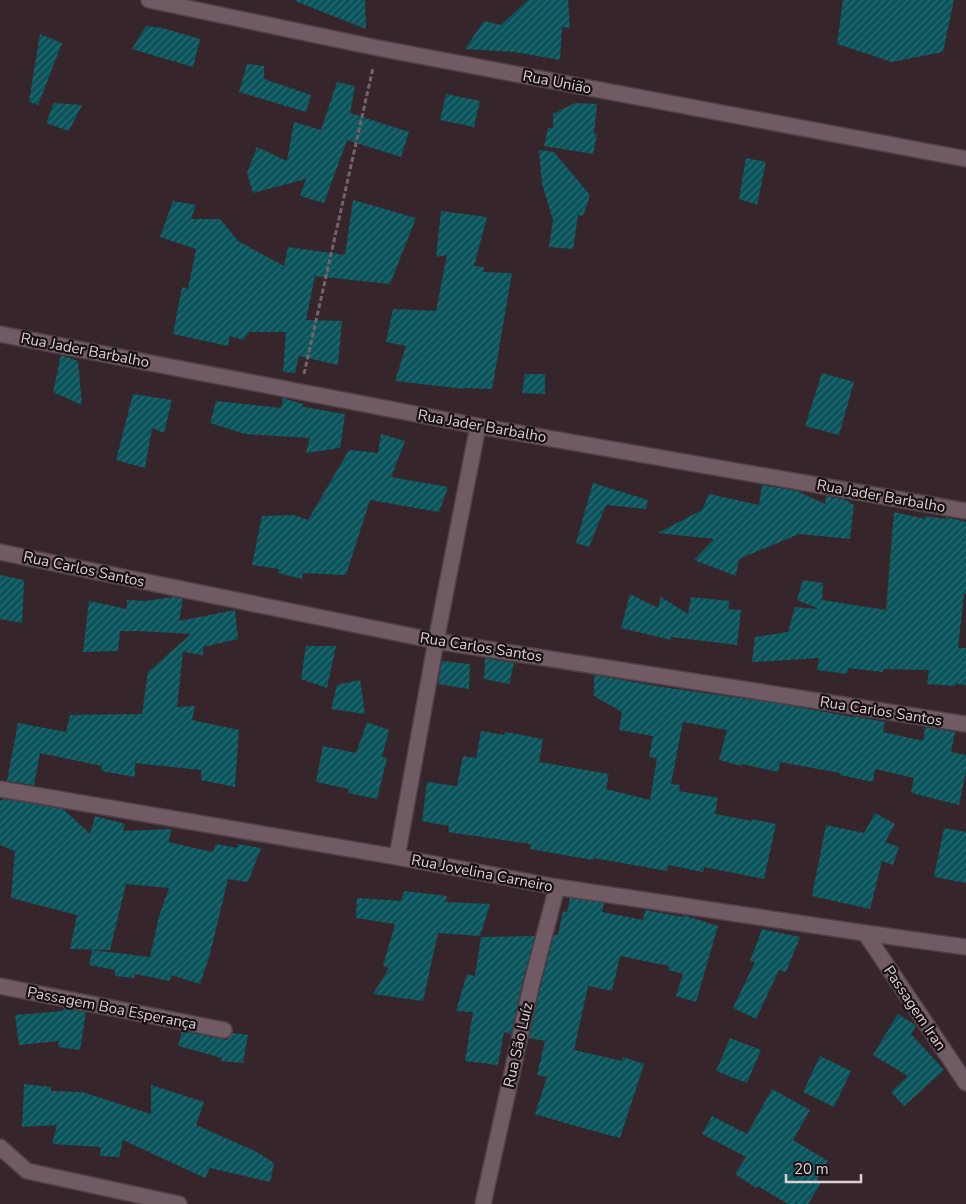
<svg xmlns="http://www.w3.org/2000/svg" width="966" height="1204" font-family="'Nunito Sans',sans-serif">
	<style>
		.building { fill: url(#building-hatch) }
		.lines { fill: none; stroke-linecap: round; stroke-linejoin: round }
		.minor-casing { stroke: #504047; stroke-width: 18 }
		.path { stroke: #74646a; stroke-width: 3; stroke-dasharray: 5 2.5; stroke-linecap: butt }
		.minor { stroke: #705b64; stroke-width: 15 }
		.labels { text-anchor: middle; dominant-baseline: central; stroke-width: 4.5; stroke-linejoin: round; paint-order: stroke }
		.street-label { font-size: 15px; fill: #ddd0d5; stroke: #191114 }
	</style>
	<defs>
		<pattern id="building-hatch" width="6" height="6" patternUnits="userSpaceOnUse" patternTransform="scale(1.25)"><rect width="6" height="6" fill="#0a545b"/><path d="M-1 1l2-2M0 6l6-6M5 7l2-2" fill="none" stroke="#2d6c72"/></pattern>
	</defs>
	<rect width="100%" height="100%" fill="#37252c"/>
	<g class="building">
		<path d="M295,0H365L366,29L295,1Z"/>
		<path d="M528,0H568L570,28L562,27L560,60L515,52L465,49L484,21L501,25Z"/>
		<path d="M843,0H954L943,52L892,62L837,44Z"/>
		<path d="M146,26L162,28L200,39L193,67L132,49Z"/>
		<path d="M40,34L62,43L38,105L29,102Z"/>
		<path d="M247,64L264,66V79L311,95L306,112L239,92Z"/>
		<path d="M337,82L355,86L350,113L409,132L401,157L347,140L324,203L300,196L306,179L253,193L247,173L257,147L287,161L294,122L321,130Z"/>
		<path d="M446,94L480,101L474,127L440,120Z"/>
		<path d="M54,103L82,105L69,131L46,123Z"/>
		<path d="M575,103L597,104L594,134H597L593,154L544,146L548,128H553V114Z"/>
		<path d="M539,150L554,152L590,195L583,216L578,215L573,249L549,247L553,220L542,184Z"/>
		<path d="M746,158L766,162L757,205L739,199Z"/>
		<path d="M353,200L416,218L390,284L315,276L306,320L342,321L338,365L299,356L295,373L283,372L286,332H249L243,340L230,336L228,346L173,334L182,287L188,289L196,249L160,237L173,201L196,205L191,219H220L238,241L284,266L288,247L345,255Z"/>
		<path d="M441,211L487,217L474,266L484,267L483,272L512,273L492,389L465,388V389L395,381L406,346L386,342L393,309L436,311L447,255L436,257Z"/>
		<path d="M61,355L78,361L82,405L53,392Z"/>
		<path d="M822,373L854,382L839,435L805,426Z"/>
		<path d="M525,374H545V394L522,393Z"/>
		<path d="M133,394L172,400L164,433L152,428L145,468L116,460Z"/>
		<path d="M283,398L303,404V407L345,414L340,448L306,453L310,438L245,434L210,423L216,401L281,408Z"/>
		<path d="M381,434L405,441L391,477L448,487L439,512L370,500L346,575L303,573L302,579L278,573L279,569L252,565L262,516L294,515L308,520L349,450L378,453Z"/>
		<path d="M593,483L648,500L646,509L606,505L589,547L576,543Z"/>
		<path d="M762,485L797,491L825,504L826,496L843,499L854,505L850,539L799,534L739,559L736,576L694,560L714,539L658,533L702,510L709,494L759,505Z"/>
		<path d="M894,512L925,519V516L946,519V517L966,522V594H964L958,648H966V685L955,684V686L927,684L929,670L883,669V672L848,668L847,674L817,670L819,658L752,662L755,637L788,632L795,607L817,609V608L797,600L803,580L823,583L822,600L886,610Z"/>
		<path d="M0,575L24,580L22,623L0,619Z"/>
		<path d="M630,594L658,608L661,597L688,614L691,597L730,601L728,609L741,610L737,645L671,637V640L621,628Z"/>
		<path d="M173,597L183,599L179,621L235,610L238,639L203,647V655L183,652L177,707L195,706L192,720L239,730L235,787L201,780V770L135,763V777L101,771L102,766L40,753L34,785L7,781L18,723L66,732L70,715L142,714L148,672L191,634L138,631H120L118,651L83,652L89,601L127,609V600L146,601Z"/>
		<path d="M306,646H336L327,688L301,679Z"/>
		<path d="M485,658L514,663L509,684L484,679Z"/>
		<path d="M442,661L470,664L469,689L438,684Z"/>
		<path d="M594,675L662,687L781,704L852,717V716H853L885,722L883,732L923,741L925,727L955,732L951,752L966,755V771L959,805L911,793L914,778L875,769L873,782L840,775V773L780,762L778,772L742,764L741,766L719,760L727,730L683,722L671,784L680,785L679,791L718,798L715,814L752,821V819L776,824L764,879L704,867L703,872L668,865L667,871L594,858L593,860L530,849L531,844L448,832L449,826L422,821L427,782L457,786L463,756L476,758L481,731L504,735L505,732L543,739L539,762L609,774L606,789L650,800L657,758L649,757L653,736L619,730L622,712L594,696Z"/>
		<path d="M360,680L365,714L331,709L337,685Z"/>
		<path d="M367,722L389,730L382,757L387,758L377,799L348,793L349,789L316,782L323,746L356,753Z"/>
		<path d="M3,799L63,809L90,834L95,816L125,824L123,831L172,829L168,842L213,852L216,844L237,848L238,844L261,848L248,882L228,879L210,954L200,984L171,975L170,981L135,974L134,978L115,976V970L89,965L92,950L150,957L159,916L169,888L126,884L110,950L70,949L77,915L11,898L15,851L0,845V801L3,800Z"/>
		<path d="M875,813L895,824L885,842L899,847L893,865L882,861L870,909L812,896L826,825L864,833Z"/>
		<path d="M944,828L966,832V883L934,877Z"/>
		<path d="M404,891L447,896L445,902L490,904L480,936L438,933L423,1001L373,994L389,968L383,966L395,924L356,918L357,898L401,901Z"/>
		<path d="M570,898L604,903L602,912L643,920L645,910L683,917V915L718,926L696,1002L676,996L683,974L668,970L669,966L620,956L612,991L588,986L574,1050L622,1061L623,1057L644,1064L620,1138L579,1127L535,1114L547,1077L537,1075L545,1041L529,1038L541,984L554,935H558L563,911L567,912Z"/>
		<path d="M762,929L800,937L786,972L779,970L756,1019L733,1008L755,962L750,961Z"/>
		<path d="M535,936L523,980L511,1034L504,1032L498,1065L465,1061L473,1012L456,1011L467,974L475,976L481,937Z"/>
		<path d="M64,1008L86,1012L80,1050L58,1047L59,1041L19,1045L15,1015L63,1011Z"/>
		<path d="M898,1014L915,1025L916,1026L911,1034L944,1070L904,1106L891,1092L908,1076L873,1055Z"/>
		<path d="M182,1031L227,1040L233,1033L248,1035L243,1063L221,1061L222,1058L178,1046Z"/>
		<path d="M730,1038L761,1050L747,1083L716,1071Z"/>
		<path d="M820,1056L851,1071L834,1107L803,1092Z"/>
		<path d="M24,1084L51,1087V1091L82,1092L151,1114V1085L204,1102L196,1125L255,1151L274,1163L270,1182L210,1168L205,1178L123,1140L119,1157L100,1156L101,1147L52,1144L57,1125L22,1127Z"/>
		<path d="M772,1089L810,1110L793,1140L828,1161L817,1179L821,1183L808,1204H788L758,1186L756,1188L735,1174L746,1157L702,1134L712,1116L747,1134Z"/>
	</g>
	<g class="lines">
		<g class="minor-casing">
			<g id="minor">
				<path d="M149,0L378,48L966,159"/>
				<path d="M0,334L478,426L966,511"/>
				<path d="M0,552L436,641L966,724"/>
				<path d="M0,789L397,857L557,887L865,933L966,947"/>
				<path d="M397,857L436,641L478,426"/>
				<path d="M865,933L966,1083"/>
				<path d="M0,986L224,1030"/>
				<path d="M0,1147L27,1171L179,1204"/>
				<path d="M483,1204L532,982L557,887"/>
			</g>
		</g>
		<path class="path" d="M304,374L373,68"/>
		<use href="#minor" class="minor"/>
	</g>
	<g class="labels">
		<g class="street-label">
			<text transform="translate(557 82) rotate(11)">Rua União</text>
			<text transform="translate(85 350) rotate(11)">Rua Jader Barbalho</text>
			<text transform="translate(482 426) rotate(10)">Rua Jader Barbalho</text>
			<text transform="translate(881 496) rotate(10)">Rua Jader Barbalho</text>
			<text transform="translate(84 569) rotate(12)">Rua Carlos Santos</text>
			<text transform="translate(481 647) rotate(9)">Rua Carlos Santos</text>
			<text transform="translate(881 711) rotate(9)">Rua Carlos Santos</text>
			<text transform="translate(482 873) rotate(11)">Rua Jovelina Carneiro</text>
			<text transform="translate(112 1008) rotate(11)">Passagem Boa Esperança</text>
			<text transform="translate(915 1008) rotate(56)">Passagem Iran</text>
			<text transform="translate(518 1045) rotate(-77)">Rua São Luíz</text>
		</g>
	</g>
	<path d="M786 1174v8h75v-8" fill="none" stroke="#ddd0d5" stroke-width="2.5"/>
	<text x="794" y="1174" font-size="15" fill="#ddd0d5" stroke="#191114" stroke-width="4" paint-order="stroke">20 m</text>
</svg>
